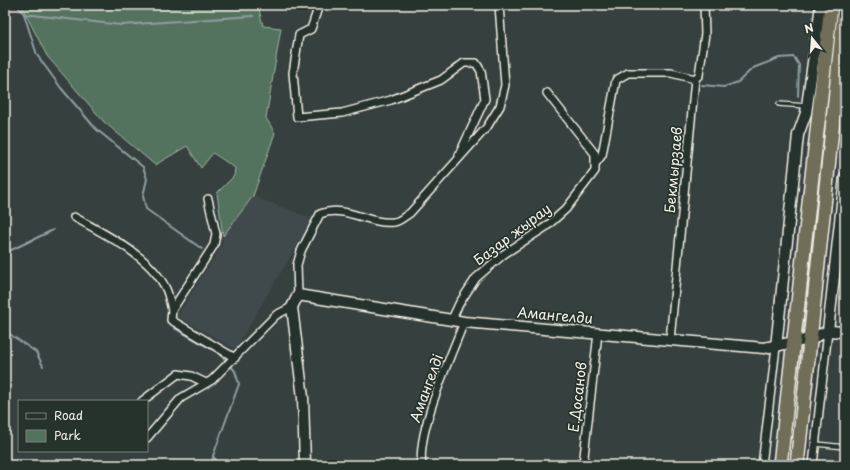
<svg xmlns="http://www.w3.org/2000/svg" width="850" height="470" font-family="'Playpen Sans',sans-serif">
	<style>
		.built { fill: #41494c }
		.green { fill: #52735e; stroke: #a3b2a3 }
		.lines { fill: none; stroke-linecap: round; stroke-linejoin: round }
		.stream { stroke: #8f9fa1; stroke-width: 2 }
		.lane-casing { stroke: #f4f1e8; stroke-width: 6 }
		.street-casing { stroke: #f4f1e8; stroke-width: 10 }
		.secondary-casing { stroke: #f4f1e8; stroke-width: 13 }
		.highway-casing { stroke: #f4f1e8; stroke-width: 16 }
		.lane { stroke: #26332d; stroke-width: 3.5 }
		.street { stroke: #26332d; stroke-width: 7 }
		.secondary { stroke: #26332d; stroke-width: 10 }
		.highway { stroke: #706e59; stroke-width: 13 }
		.labels { text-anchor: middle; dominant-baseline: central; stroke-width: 3.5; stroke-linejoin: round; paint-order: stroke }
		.street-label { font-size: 14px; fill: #f4f1e8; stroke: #26332d }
	</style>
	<rect width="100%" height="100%" fill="#36403f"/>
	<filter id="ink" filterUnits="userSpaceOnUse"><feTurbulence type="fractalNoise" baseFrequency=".025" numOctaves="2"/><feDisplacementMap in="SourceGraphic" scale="8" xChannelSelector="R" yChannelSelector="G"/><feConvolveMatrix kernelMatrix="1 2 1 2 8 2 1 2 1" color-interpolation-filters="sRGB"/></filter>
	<g filter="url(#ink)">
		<path class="built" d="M253,196L313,219L235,349L177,316L222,245L223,236Z"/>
		<path class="green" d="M21,5H258L263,26L281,28L266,118L275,133L253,196L223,236L217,193L234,176L235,168L213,153L201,168L187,146L155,165L104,122L47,56Z"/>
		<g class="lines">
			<g class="stream">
				<path d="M17,5L24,14L37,55L61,88L96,129L143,167L147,179L143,196L146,209L202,249"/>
				<path d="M24,14L121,25L253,16"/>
				<path d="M702,85L724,87L738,82L753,68L779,58L794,57L799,65L798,96"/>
				<path d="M5,253L53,230"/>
				<path d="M174,328L220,354L227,362"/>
				<path d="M5,331L36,352L43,366"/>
				<path d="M213,456L220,465"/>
				<path d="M212,465L213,456L239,384L235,371L230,365"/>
			</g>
			<g class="lane-casing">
				<g id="lane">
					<path d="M779,104L806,106"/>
					<path d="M816,444L845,447"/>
				</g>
			</g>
			<g class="street-casing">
				<g id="street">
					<path d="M319,5L311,29L299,35L293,73L297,117L342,113L391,100L441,80L464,63H476L481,71L485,99L459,155"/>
					<path d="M596,163L602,155L616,80L628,73H671L695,79"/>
					<path d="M208,199L216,234L214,245L172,310L171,320L235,358"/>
					<path d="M74,217C104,234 151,256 166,289C169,295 170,303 172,310"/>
					<path d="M298,295L297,265L301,251L320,214C346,204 368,225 394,222C399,222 405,216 410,213L487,127L500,106L505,85L499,5"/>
					<path d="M452,319L459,304L476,278L504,254L547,226L566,209L595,171V154L547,93"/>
					<path d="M670,340L695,79L699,75L705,34L704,5"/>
					<path d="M142,401L178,374L191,376L206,383"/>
					<path d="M147,438L181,398L212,380L276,315L292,307"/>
					<path d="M422,465C416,432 451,356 464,322"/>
					<path d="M583,465L598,333"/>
					<path d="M762,465L776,347"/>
					<path d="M813,465L828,331"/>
				</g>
			</g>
			<g class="secondary-casing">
				<g id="secondary">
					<path d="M828,331L845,177"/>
					<path d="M776,347L798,135L806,113L821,5"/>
					<path d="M305,465L303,398L292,307L298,295L464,322L764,348L810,339L828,331L845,332"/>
				</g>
			</g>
			<g class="highway-casing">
				<g id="highway">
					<path d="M780,465L831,5"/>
					<path d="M797,465L845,5"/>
				</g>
			</g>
			<use href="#lane" class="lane"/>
			<use href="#street" class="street"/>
			<use href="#secondary" class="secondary"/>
			<use href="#highway" class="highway"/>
		</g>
	</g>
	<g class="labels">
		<g class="street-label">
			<text transform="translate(673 170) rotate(-85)">Бекмырзаев</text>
			<text transform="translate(512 234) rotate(-37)">Базар жырау</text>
			<text transform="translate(555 315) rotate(5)">Амангелди</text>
			<text transform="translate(426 388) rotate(-70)">Амангелді</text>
			<text transform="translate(577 397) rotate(-83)">Е.Досанов</text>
		</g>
	</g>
	<rect width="850" height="470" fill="none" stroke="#26332d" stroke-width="20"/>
	<rect x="10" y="10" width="830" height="450" fill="none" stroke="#f4f1e8" stroke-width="1.5" filter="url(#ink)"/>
	<rect x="18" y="400" width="130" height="52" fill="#26332d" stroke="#787f78"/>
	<rect x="26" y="413" width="20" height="6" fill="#26332d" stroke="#787f78"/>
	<text x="54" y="420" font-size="12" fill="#f4f1e8">Road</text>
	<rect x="26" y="430" width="20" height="12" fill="#52735e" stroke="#787f78"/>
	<text x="54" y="440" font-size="12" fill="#f4f1e8">Park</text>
	<g transform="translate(812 38) rotate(343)" stroke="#26332d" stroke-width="3" paint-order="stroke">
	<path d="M0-3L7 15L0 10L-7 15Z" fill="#f4f1e8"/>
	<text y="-6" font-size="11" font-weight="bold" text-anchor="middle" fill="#f4f1e8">N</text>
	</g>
</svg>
